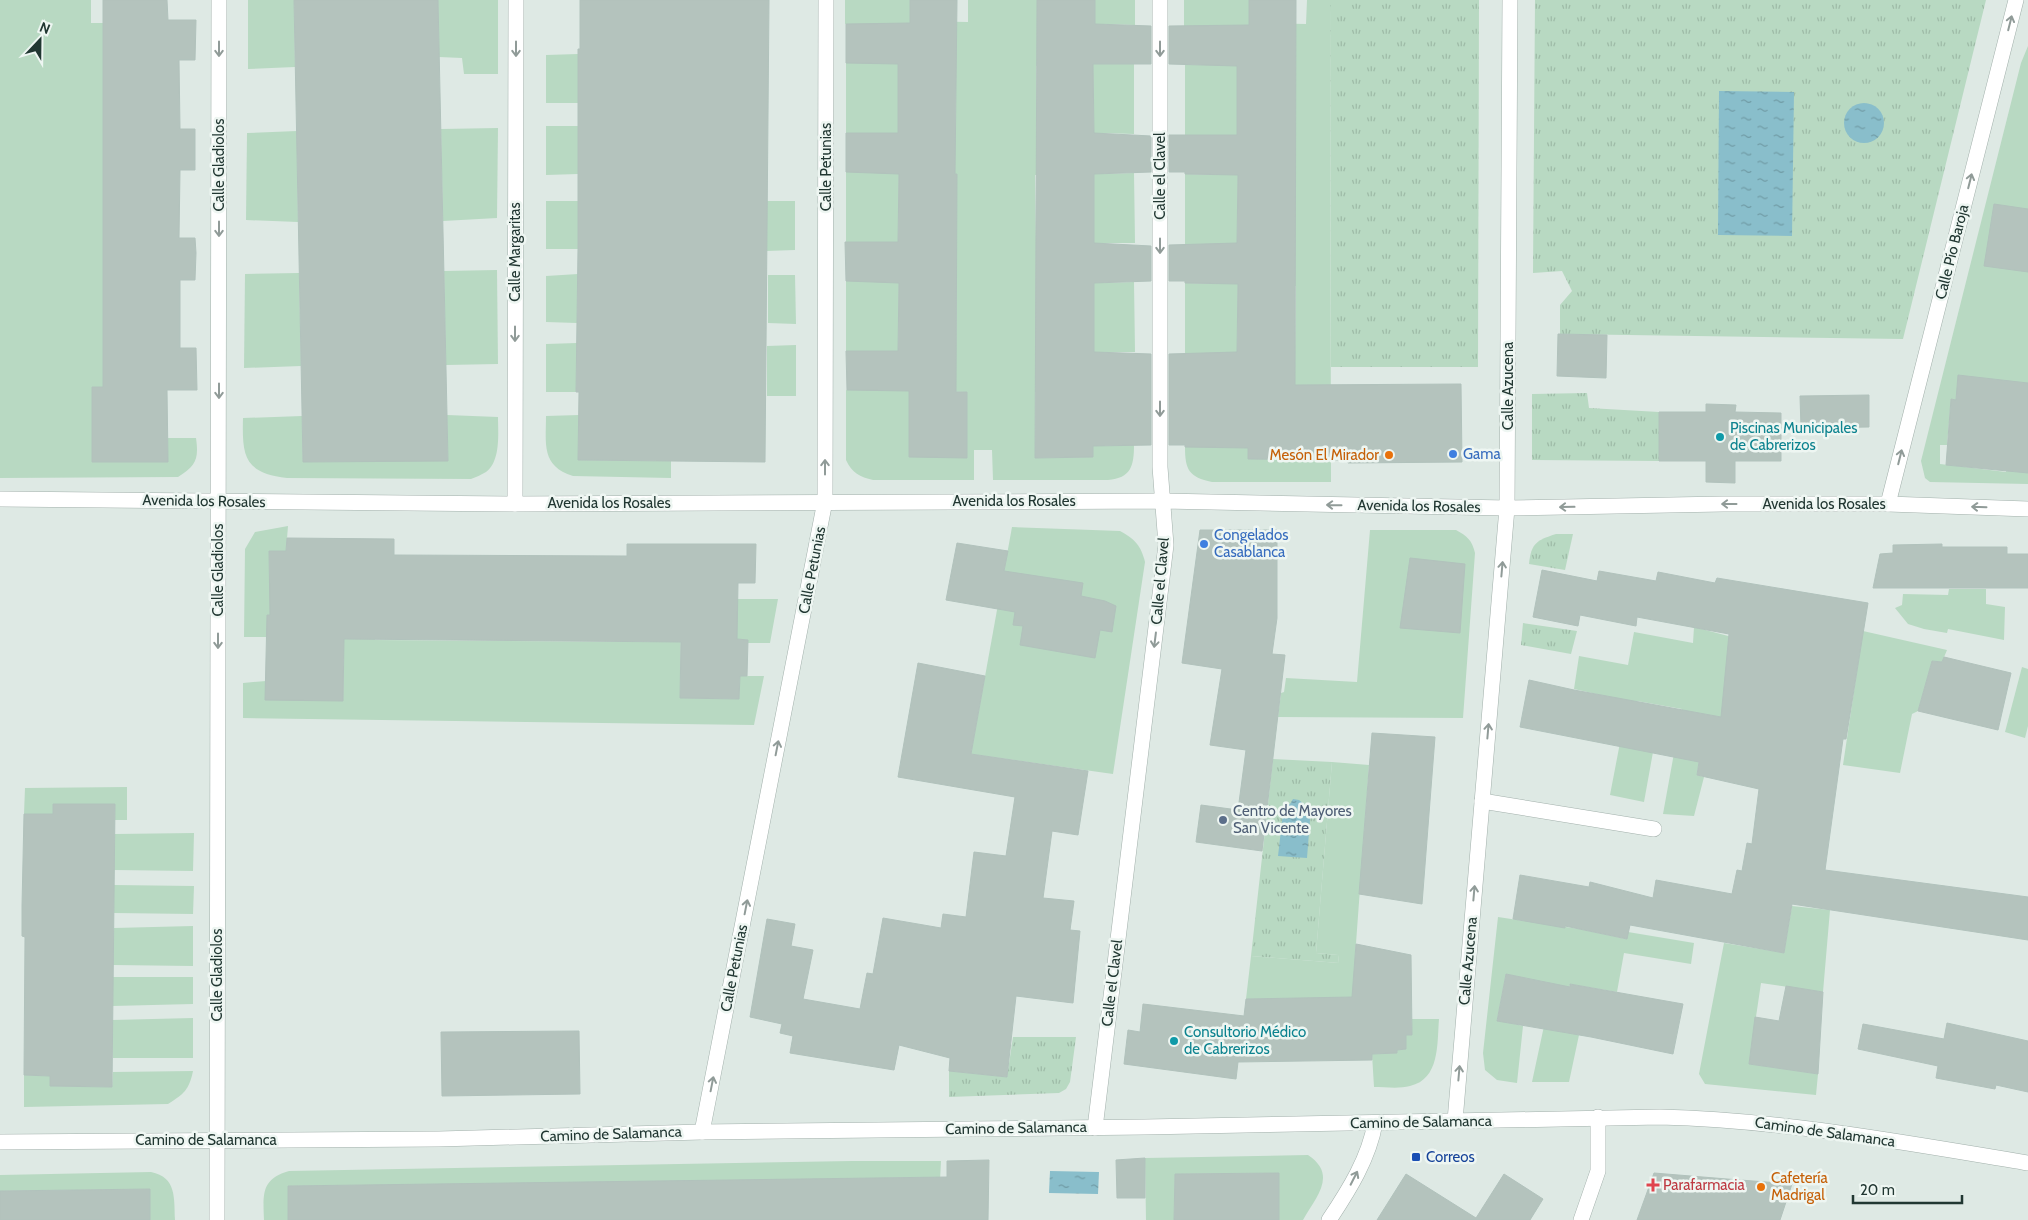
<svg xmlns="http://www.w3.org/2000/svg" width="2028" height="1220" font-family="Cabin,sans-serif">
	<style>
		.grass { fill: url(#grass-tufts) }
		.garden { fill: #b8d9c2; fill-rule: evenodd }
		.water { fill: url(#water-ripples) }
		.building { fill: #b4c3bd; stroke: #b1c2bc }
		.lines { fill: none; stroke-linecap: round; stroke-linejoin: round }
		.minor-casing { stroke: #a2b0ab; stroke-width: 16 }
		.minor { stroke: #fff; stroke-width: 15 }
		.oneway { stroke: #909b98 }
		.culture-dot { fill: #0f9aa8; stroke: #eef6f2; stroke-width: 2 }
		.shop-dot { fill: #3f7fe0; stroke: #eef6f2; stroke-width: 2 }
		.food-dot { fill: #e8710a; stroke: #eef6f2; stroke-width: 2 }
		.service-dot { fill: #5c6f8a; stroke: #eef6f2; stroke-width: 2 }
		.transit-dot { fill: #1a4fb4; stroke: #eef6f2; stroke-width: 2 }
		.health-dot { fill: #e0444e; stroke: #eef6f2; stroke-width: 2 }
		.labels { text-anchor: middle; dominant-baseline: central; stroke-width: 5; stroke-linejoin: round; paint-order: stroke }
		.street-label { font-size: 15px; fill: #213732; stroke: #eef6f2 }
		.culture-label { font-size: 15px; fill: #0d838f; stroke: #eef6f2; text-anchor: start }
		.shop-label { font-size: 15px; fill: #366cbe; stroke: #eef6f2; text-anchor: start }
		.food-label { font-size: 15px; fill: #c56008; stroke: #eef6f2; text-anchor: end }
		.service-label { font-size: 15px; fill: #4e5e75; stroke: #eef6f2; text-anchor: start }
		.transit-label { font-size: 15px; fill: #164399; stroke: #eef6f2; text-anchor: start }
		.health-label { font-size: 15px; fill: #be3a42; stroke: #eef6f2; text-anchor: start }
	</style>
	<defs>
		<pattern id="grass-tufts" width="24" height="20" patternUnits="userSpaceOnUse" patternTransform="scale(1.25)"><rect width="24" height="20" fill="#b8d9c2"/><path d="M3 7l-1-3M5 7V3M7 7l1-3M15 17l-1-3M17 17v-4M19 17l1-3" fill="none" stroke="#9ebba7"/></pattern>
		<pattern id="water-ripples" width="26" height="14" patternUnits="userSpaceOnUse" patternTransform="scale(1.25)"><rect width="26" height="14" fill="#89becb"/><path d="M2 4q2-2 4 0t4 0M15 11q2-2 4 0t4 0" fill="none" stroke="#709ba5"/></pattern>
	</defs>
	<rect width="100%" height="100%" fill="#dee9e4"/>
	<g class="grass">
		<path d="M1330,0H1479L1478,367H1331Z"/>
		<path d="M1535,0H1986L1903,339L1560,334V305L1572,291L1562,271L1533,273Z"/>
		<path d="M1587,393L1589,408L1659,412V461L1532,460V394Z"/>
		<path d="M1556,534H1573L1565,570L1529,564C1531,543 1537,540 1556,534Z"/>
		<path d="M1523,623L1577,631L1571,654L1521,645Z"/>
		<path d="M1273,759L1332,762L1316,953L1338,955L1339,963L1251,956Z"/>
		<path d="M1013,1037H1076L1070,1082L1066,1089L1059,1093L949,1097V1071L1007,1077Z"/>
	</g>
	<g class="garden">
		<path d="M0,0H91V23H139L138,166H103V241L139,387H92V462H167L168,438H196C199,459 196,466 178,477L0,478Z"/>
		<path d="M248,0H294L295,67L248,69Z"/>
		<path d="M438,0H498V74H464L462,58L439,57Z"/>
		<path d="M845,0H910V21L968,22V0H1037V23L1095,0H1135V25L1104,24L1134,64V134L1104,133L1097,140L1104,174L1134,173L1135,243H1104L1097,250L1104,283L1134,282L1135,352H1105L1098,358L1105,446L1134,445C1134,466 1131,478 1108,480H993L992,450H974V480H873C860,477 852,473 846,460V390H877L884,384L876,351H846V172L883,139L876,133H846V63H876L875,24H845ZM899,65H956V131L898,130ZM1093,65L1094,130L1036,131V66ZM899,174L956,240L898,239ZM1093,174L1036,240L1035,175ZM899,283H957L956,349L898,348ZM1036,284H1094L1036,350ZM910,391L967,392V457H909ZM1035,392H1093V457L1035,458Z"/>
		<path d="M1184,0H1249V23L1306,24L1307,0H1330L1331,482H1212C1189,477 1185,470 1185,447H1215L1185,354V283L1215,284L1223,277L1185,245V174L1215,175L1224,168L1222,142L1215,135H1185V65H1215L1184,26ZM1238,176L1295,177L1237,241ZM1238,284L1296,286L1295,351L1237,350ZM1248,427L1306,459H1248Z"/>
		<path d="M2028,46V484L1930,482L1925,478L1921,461L2021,63ZM1959,375L2010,428L2006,472L1940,464V445H1947L1951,399L1956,400Z"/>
		<path d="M578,54V103H546V55Z"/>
		<path d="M384,78L393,461H448L447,415L498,417C498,433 501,461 486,472C481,475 476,477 471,479L287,478C244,473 242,456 243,418L302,416L303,462L358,461Z"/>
		<path d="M546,126H578V174L546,175Z"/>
		<path d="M498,128L497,218L443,221L441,129Z"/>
		<path d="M297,131L298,222L246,220L247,133Z"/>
		<rect x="546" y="201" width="32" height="48"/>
		<path d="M767,201H795V250L766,251Z"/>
		<path d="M497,270L498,364L446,365L444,271Z"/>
		<path d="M299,273L301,366L244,368L245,274Z"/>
		<path d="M578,274L577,323L546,322V276Z"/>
		<path d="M768,275H795L796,324L768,323Z"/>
		<path d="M577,343L576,392H546V344Z"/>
		<path d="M796,345V396H767V346Z"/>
		<path d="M671,395V478L573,476C541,466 546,444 546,416L579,415L578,460L656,461V441Z"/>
		<path d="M288,526L286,551L269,552V585L365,586L375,640L650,642L651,599H778L770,643H748L747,640L737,639V621L681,620L680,698L739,699L740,676H764L754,725L243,718V683L266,681L343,700L344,659L267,637H244L245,549L255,532Z"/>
		<path d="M1012,527L1120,531C1135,539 1141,546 1145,562L1113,774L971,754Z"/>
		<path d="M1370,530H1456C1467,536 1472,540 1475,553L1463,718L1278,717L1281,693L1284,692L1286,678L1357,682Z"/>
		<path d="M1949,589H1986V604L2005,607L2004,640L1948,629L1947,633L1924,629L1908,624L1895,608L1902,605L1903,594L1948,595Z"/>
		<path d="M1694,627L1732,637L1737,720L1692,712L1683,758L1699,761L1697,775L1704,777L1694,816L1663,814L1682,709L1637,701L1628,747L1653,752L1644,802L1610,795L1628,701L1574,689L1579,656L1628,665L1634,632L1693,643Z"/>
		<path d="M1863,631L1947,650L1942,662L1932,661L1918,711L1912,714L1900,773L1843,765Z"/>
		<path d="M2022,667L2028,669V726L2025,738L2005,732Z"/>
		<path d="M1332,762L1369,765L1355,957L1370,998L1246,999L1251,956L1339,963L1338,955L1316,953Z"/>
		<path d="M127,787V820H115V804H54L53,814H24L25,788Z"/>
		<path d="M194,833L193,871L114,870L115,834Z"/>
		<path d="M114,885L194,886L193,914L114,913Z"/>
		<path d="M1792,906L1830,910L1823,992L1761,983L1749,1064L1818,1074L1816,1095L1705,1084L1699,1074L1724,943L1784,953Z"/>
		<path d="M1498,917L1579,929L1626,939L1628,932L1694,943L1691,964L1624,953L1617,992L1570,984L1561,1031L1579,1035L1569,1082H1532L1553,984L1506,974L1497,1020L1523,1026L1517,1083L1497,1080L1485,1070L1483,1053Z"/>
		<path d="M193,926V966L113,965L114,928Z"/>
		<path d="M113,977H193V1004L112,1006Z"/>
		<path d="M193,1018V1058H113L112,1020Z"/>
		<path d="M1412,1019H1439C1437,1044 1440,1079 1410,1086C1399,1089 1385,1087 1374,1087L1372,1054L1396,1053L1397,1050L1406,1049V1035L1412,1034Z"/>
		<path d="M193,1071C189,1090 184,1094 168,1104L24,1107V1075L50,1076V1086L112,1087L113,1072Z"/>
		<path d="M1308,1155C1338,1175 1316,1197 1303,1220H1279V1173L1175,1174L1174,1220H1146L1145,1158Z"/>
		<path d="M852,1161H941L938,1220L920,1177L851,1179L833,1220H425L390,1185L288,1186V1220H264C263,1194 261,1179 289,1171Z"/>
		<path d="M151,1172C177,1177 174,1199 175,1220H150L149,1189L0,1191V1175Z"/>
	</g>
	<g class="water">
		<path d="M1719,91L1794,92L1792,236L1718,235Z"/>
		<circle cx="1864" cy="123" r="20"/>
		<path d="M1293,799L1299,800L1305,805L1311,807L1307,858L1278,856L1284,804H1290Z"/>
		<path d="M1050,1171L1099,1172L1098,1194L1049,1193Z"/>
	</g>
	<g class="building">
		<path d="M103,0H167L168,20H196L195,60H179L180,129H195V170H180L179,238H195L196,253L195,280H180V348H196L197,390H167L168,462H92V387H103Z"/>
		<path d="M294,0H438L448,461L303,462Z"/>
		<path d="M580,0H769L765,462L578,460L579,392H576L578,249V49H580Z"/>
		<path d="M910,0H957L955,174H957L956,392H967V458L909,457V391L847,390L846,351H898L899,283L846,281L845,242H898L899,174L846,172V133H898V64L846,63V24L910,23Z"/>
		<path d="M1037,0H1095V24L1151,26V64H1093L1094,133L1151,136V172L1094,174V243L1151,246V281L1094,283V352L1151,354V445L1093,446V457L1035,458Z"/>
		<path d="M1249,0H1296L1295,385L1461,384L1462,462L1348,463V460L1248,459V448L1185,447V445H1169V354L1237,352L1238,284L1185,283V281H1169V245L1237,243L1238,175L1185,174V172H1169V135H1237V66L1169,64V26L1249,25Z"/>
		<path d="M1994,204L2028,209V272L1984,266Z"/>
		<path d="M1558,334L1607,335L1606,378L1557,376Z"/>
		<path d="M1958,375L2028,383V473L1946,465L1951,399L1956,400Z"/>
		<path d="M1869,395V427L1801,428L1800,396Z"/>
		<path d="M1706,404L1736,405L1735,412L1781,413V461H1735V483L1706,482V461H1659V412H1706Z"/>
		<path d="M1200,530H1277V618L1272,654L1285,655L1262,851L1196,842L1201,805L1238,810L1246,750L1210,745L1222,669L1182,663Z"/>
		<path d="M287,538L394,539V555L627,556V544H756L755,583H738L737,639L748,640L747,676H740L739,699L680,698L681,642L344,639L343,701L265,700L267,615H270L269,551H286Z"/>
		<path d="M957,543L1008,551L1004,571L1083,583L1081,596L1105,601L1116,606L1112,632L1100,630L1095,658L1020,645L1023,626L1013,625L1015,612L946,600Z"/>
		<path d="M1942,544V547H2007V554H2028V588H1873L1880,554L1893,553V545Z"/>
		<path d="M1410,558L1465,564L1460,633L1400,628Z"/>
		<path d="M1542,570L1597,581L1599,571L1656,581L1658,572L1715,583L1717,578L1868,603L1846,739H1843L1825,870L2028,897V940L1792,904L1784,953L1630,925L1627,939L1565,926V928L1513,919L1520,875L1589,887L1590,882L1653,898L1656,880L1732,894L1737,870L1742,871L1747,843L1752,844L1759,789L1697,775L1699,762L1520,727L1529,680L1574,690L1721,717L1729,634L1637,617L1636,626L1580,615L1578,626L1533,617Z"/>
		<path d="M1944,657L2011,673L1998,730L1918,711L1932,661L1942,662Z"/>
		<path d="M918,663L985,676L971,754L1088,771L1078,835L1052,831L1043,898L1074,901L1070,930L1080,931L1073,1003L1016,996L1007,1077L949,1071L950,1058L899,1045L894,1070L790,1053L793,1036L780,1033L782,1024L750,1017L767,919L795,924L791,946L813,950L803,999L860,1009L867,973L873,974L883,918L941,928L943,914L966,917L974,852L1006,856L1015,797L898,777Z"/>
		<path d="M1372,733L1435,737L1422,904L1359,894Z"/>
		<path d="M53,804H115L112,1087L50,1086V1076L24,1075L25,937L22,936V906L24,814H53Z"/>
		<path d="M1356,944L1411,955L1412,1035H1406V1049L1397,1050V1053L1372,1054V1060L1238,1062L1236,1079L1124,1064L1128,1030L1140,1032L1143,1004L1244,1016L1246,999L1352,997Z"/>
		<path d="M1506,974L1570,987V984L1683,1004L1673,1054L1591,1037L1497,1021Z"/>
		<path d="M1786,986L1823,992L1818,1074L1749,1064L1755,1017L1779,1021Z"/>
		<path d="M1947,1023L2028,1041V1092L1996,1085L1995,1089L1936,1078L1938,1066L1858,1049L1863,1024L1944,1039Z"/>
		<path d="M579,1031L580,1094L442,1096L441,1032Z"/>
		<path d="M1145,1158V1198H1117L1116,1160Z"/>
		<path d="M989,1160L988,1220H288V1186L947,1177V1161Z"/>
		<path d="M1279,1173V1220H1174L1175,1174Z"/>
		<path d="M1654,1173L1727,1179L1792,1184L1780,1220H1637Z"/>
		<path d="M1406,1174L1476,1218L1504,1174L1543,1199L1530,1220H1377Z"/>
		<path d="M150,1189V1220H0V1191Z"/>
	</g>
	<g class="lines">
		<g class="minor-casing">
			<g id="minor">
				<path d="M0,499L515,504L1163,501L1507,508L1723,504H1888L2028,509"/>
				<path d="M515,504L516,0"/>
				<path d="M1888,504L2016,0"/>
				<path d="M1482,801L1654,829"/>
				<path d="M1455,1121L1507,508L1510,0"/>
				<path d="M1095,1128L1166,545L1160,467V0"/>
				<path d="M702,1132L825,501L826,0"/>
				<path d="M0,1142L439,1139L702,1132L1145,1127L1660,1117C1784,1120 1906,1143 2028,1163"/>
				<path d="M217,1220L219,0"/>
				<path d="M1329,1220C1349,1190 1369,1158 1375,1123"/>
				<path d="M1581,1220L1598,1171V1117"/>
			</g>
		</g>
		<use href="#minor" class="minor"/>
	</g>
	<defs><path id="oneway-shaft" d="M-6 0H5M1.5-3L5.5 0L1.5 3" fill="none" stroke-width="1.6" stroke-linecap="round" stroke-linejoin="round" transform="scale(1.25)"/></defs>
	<g class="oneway">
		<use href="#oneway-shaft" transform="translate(2010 23) rotate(-76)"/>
		<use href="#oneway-shaft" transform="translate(219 49) rotate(90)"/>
		<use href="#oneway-shaft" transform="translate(516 49) rotate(90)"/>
		<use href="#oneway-shaft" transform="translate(1160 49) rotate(90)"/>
		<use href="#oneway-shaft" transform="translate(1970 181) rotate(-76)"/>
		<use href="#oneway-shaft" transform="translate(219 229) rotate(90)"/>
		<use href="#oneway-shaft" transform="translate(1160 246) rotate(90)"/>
		<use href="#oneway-shaft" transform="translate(515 334) rotate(90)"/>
		<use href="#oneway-shaft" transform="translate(219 391) rotate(90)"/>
		<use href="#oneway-shaft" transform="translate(1160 409) rotate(90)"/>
		<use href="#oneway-shaft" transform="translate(1900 457) rotate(-76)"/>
		<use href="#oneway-shaft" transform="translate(825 467) rotate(-90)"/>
		<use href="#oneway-shaft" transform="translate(1729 504) rotate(180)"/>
		<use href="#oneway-shaft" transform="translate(1334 505) rotate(-179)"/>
		<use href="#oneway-shaft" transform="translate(1567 507) rotate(179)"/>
		<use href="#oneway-shaft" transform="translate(1979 507) rotate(-178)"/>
		<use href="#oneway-shaft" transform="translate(1502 569) rotate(-85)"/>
		<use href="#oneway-shaft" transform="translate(1155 640) rotate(97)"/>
		<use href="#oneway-shaft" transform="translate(218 641) rotate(90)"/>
		<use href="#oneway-shaft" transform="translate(1488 731) rotate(-85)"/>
		<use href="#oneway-shaft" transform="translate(777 748) rotate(-79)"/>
		<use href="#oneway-shaft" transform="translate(1474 893) rotate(-85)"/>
		<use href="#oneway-shaft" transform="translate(746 907) rotate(-79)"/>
		<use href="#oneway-shaft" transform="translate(1459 1073) rotate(-85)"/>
		<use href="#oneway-shaft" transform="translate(712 1084) rotate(-79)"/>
		<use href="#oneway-shaft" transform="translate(1354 1178) rotate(-63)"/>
	</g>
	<g class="culture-dot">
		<circle cx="1720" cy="437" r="5"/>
		<circle cx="1174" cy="1041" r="5"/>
	</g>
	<g class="shop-dot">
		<circle cx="1453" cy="454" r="5"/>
		<circle cx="1204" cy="544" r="5"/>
	</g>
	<g class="food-dot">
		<circle cx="1389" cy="455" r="5"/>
		<circle cx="1761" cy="1187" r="5"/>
	</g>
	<circle class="service-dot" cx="1223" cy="820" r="5"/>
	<rect class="transit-dot" x="1411" y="1152" width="10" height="10" rx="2.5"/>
	<path class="health-dot" d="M1650.5 1177.5h5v5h5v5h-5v5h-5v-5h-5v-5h5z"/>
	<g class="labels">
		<g class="street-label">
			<text transform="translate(219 165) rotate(-90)">Calle Gladiolos</text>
			<text transform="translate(826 167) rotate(-90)">Calle Petunias</text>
			<text transform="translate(1160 176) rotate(-90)">Calle el Clavel</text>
			<text transform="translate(515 252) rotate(-90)">Calle Margaritas</text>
			<text transform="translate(1952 252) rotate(-76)">Calle Pío Baroja</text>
			<text transform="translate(1508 386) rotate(-90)">Calle Azucena</text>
			<text transform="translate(204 501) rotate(1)">Avenida los Rosales</text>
			<text x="1014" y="501">Avenida los Rosales</text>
			<text x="609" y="503">Avenida los Rosales</text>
			<text x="1824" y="504">Avenida los Rosales</text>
			<text transform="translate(1419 506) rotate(1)">Avenida los Rosales</text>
			<text transform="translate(218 570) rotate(-90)">Calle Gladiolos</text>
			<text transform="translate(812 570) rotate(-79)">Calle Petunias</text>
			<text transform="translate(1160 581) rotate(-85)">Calle el Clavel</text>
			<text transform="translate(1468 961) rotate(-85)">Calle Azucena</text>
			<text transform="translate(734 968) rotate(-79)">Calle Petunias</text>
			<text transform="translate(217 975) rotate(-90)">Calle Gladiolos</text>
			<text transform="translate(1112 983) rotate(-83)">Calle el Clavel</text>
			<text transform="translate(1421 1122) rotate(-1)">Camino de Salamanca</text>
			<text transform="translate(1016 1128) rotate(-1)">Camino de Salamanca</text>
			<text transform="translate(1825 1132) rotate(8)">Camino de Salamanca</text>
			<text transform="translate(611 1134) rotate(-2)">Camino de Salamanca</text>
			<text x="206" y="1140">Camino de Salamanca</text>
		</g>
		<g class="culture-label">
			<text x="1730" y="428">Piscinas Municipales<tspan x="1730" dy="17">de Cabrerizos</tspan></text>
			<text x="1184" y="1032">Consultorio Médico<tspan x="1184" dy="17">de Cabrerizos</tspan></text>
		</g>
		<g class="shop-label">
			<text x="1463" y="454">Gama</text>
			<text x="1214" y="535">Congelados<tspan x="1214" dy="17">Casablanca</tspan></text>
		</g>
		<g class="food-label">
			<text x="1379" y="455">Mesón El Mirador</text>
			<text x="1771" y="1178" text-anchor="start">Cafetería<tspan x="1771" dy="17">Madrigal</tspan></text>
		</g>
		<g class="service-label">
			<text x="1233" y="811">Centro de Mayores<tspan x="1233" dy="17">San Vicente</tspan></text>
		</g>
		<g class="transit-label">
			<text x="1426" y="1157">Correos</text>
		</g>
		<g class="health-label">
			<text x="1663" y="1185">Parafarmacia</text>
		</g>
	</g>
	<g transform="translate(40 40) rotate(22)" stroke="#eef6f2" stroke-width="4" paint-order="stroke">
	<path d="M0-4L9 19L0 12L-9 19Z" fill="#213732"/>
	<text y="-8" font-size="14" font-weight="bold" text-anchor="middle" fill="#213732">N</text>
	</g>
	<path d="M1853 1195v8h109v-8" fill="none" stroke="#213732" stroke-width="2.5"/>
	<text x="1860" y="1195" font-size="15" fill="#213732" stroke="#eef6f2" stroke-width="4" paint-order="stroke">20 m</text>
</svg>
